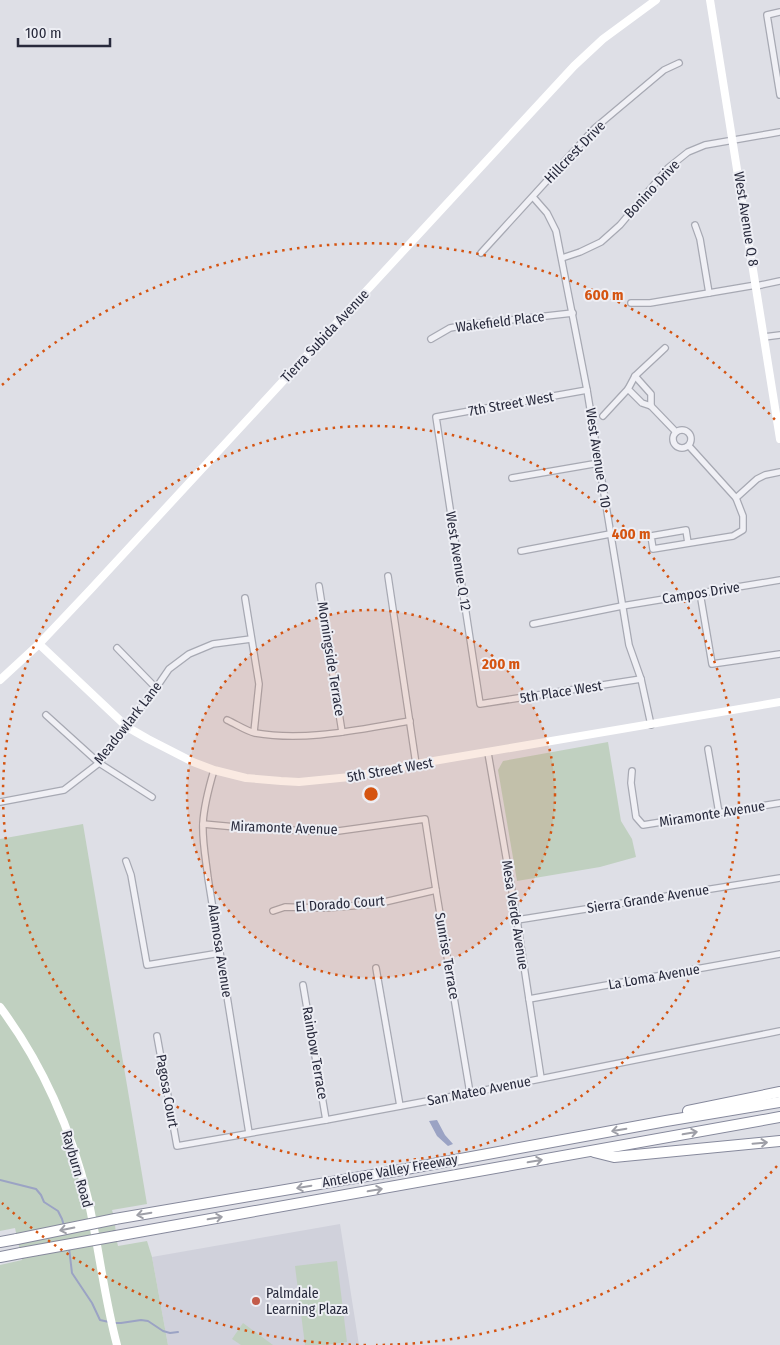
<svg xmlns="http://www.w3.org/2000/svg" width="780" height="1345" font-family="'Fira Sans Condensed',sans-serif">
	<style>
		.built { fill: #d0d1db }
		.green { fill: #c0d0c0 }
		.water { fill: #9ba3c4 }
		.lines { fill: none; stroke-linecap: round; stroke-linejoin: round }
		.stream { stroke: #9ba3c4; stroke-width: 2 }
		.street-casing { stroke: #a7a9b3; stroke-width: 8 }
		.highway-casing { stroke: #86899c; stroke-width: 12 }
		.street { stroke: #f0f0f5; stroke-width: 5.5 }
		.secondary { stroke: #fff; stroke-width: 8 }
		.highway { stroke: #fff; stroke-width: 10 }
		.highway-bridge-casing { stroke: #86899c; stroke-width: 12; stroke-linecap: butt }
		.highway-bridge { stroke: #fff; stroke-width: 10 }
		.oneway { stroke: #9e9fa7 }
		.ring { fill: none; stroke: #d55411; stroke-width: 2.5; stroke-dasharray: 2.5 5 }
		.poi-dot { fill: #c35c4b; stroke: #edeef4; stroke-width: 2 }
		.labels { text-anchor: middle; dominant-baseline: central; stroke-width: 4; stroke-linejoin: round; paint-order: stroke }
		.street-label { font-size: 14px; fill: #282a3c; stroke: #edeef4 }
		.poi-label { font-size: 14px; fill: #282a3c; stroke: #edeef4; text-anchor: start }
		.centre { fill: #d55411; stroke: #edeef4; stroke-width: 2.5 }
		.ring-label { font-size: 15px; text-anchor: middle; font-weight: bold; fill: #d55411; stroke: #edeef4; stroke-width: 4; stroke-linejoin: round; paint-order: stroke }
	</style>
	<rect width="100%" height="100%" fill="#dedfe6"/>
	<path class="built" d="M340,1224L359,1345H168L152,1257Z"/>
	<g class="green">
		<path d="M608,742L621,821L632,839L636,857L600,867L517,881L498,770L503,761Z"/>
		<path d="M83,824L147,1204L112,1210C116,1222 115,1234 118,1246L147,1241L152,1257L168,1345H0V1265L22,1260L15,1228L0,1231V839Z"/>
		<path d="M337,1261L347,1342L324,1345H305L295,1266Z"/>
		<path d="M243,1323L273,1345H241L232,1339Z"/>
	</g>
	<path class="water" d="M437,1120L445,1135L453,1144L448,1146L437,1136L429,1121Z"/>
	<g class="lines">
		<g class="stream">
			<path d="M0,1180L36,1189L41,1195L44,1202L58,1211L62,1219L64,1226"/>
			<path d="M69,1248L72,1273L92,1303L100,1320L109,1322"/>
			<path d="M114,1323H121L141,1320L148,1321L163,1331L170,1333L178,1332"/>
		</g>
		<g class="street-casing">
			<g id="street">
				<path d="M780,12L767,15L780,95"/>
				<path d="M533,197L547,213L556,231L587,390L629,645L641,679L651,725"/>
				<path d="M695,225L700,239L709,293"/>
				<path d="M481,253L595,128L664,70L679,63"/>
				<path d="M562,258L580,252L601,242L620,225L668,168L688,152L705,145L780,132"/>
				<path d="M756,286L780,281"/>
				<path d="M631,303H650L756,285"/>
				<path d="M764,337L780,335"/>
				<path d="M431,339L450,328L466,325L573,313"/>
				<path d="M665,348L635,376L628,389L642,403L651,406L676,432"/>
				<path d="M635,376L651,394V406"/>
				<path d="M587,390L436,417L480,704L641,679"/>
				<path d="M603,416L628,389"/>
				<circle cx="682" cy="439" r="9"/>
				<path d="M512,478L599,463"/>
				<path d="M736,498L757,479L765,475L780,472"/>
				<path d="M688,543L686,530L651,536L653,549L733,536L743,530V516L736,498L689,446"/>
				<path d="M521,551L610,534"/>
				<path d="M388,576L416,764"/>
				<path d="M319,586L342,732"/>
				<path d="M700,593L712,664L780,654"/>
				<path d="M245,598L259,684L254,732"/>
				<path d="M533,624L622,606L780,580"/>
				<path d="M117,648L156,688"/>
				<path d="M46,715L99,763L152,797"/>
				<path d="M227,720C236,724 246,731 255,733C307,742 360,729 410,721"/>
				<path d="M708,749L719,813"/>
				<path d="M488,753L517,920L541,1078"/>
				<path d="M214,770C209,787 204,805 203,823C202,841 206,860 208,878L249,1133"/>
				<path d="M632,771L631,783L636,817L643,825L780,803"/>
				<path d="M0,802L64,790L99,763L156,688L169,669L189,654L213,644L251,639"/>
				<path d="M203,824L247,828L331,832L425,819L436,890L470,1093"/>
				<path d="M126,861L131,875L147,965L220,953"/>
				<path d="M273,911L285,907L325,908L376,904L436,890"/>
				<path d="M517,920L780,878"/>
				<path d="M376,968L400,1106"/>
				<path d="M303,985L326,1120"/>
				<path d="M529,999L780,954"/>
				<path d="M157,1036L177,1146L326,1120L470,1093L780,1031"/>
			</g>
		</g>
		<g class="highway-casing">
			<g id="highway">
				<path d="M688,1111L780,1092"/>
				<path d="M594,1152L614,1157L780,1141"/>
				<path d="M115,1219L390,1172L666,1121L780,1102"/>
				<path d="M116,1236L780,1117"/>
				<path d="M0,1242L17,1239"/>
				<path d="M0,1257L21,1253"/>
			</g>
		</g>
		<use href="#street" class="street"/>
		<g class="secondary">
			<path d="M710,0L780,439"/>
			<path d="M39,644L127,727L148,739L193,762L214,770L246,778L281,781L299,782L350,777L416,764L780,702"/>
			<path d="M0,680L39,644L91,589L574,66L603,39L656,0"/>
			<path d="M0,1007C42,1063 72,1131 88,1199C99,1248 104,1297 117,1345"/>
		</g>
		<use href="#highway" class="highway"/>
		<g class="highway-bridge-casing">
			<g id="highway-bridge">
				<path d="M17,1239L115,1219"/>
				<path d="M21,1253L116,1236"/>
			</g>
		</g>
		<use href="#highway-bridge" class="highway-bridge"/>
	</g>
	<defs><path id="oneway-shaft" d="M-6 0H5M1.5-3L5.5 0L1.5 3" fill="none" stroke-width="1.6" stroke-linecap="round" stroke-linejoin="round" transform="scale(1.25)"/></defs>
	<g class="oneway">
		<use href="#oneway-shaft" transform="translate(619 1130) rotate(170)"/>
		<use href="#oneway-shaft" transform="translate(690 1133) rotate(-10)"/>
		<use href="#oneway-shaft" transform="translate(760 1143) rotate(-5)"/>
		<use href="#oneway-shaft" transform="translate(535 1161) rotate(-10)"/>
		<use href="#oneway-shaft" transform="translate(304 1187) rotate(170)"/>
		<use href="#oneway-shaft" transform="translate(375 1190) rotate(-10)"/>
		<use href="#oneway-shaft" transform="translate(144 1214) rotate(170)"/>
		<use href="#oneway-shaft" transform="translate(215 1218) rotate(-10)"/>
		<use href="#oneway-shaft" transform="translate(67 1229) rotate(169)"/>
	</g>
	<circle cx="371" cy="794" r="184" fill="#d55411" fill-opacity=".12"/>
	<g class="ring">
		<circle cx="371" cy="794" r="184"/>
		<circle cx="371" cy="794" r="368"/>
		<path d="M777 1166A551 551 0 0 1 376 1345M366 1345A551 551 0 0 1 2 1203M2 385A551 551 0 0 1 777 422"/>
	</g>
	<circle class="poi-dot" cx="256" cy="1301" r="5"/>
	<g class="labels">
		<g class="street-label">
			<text transform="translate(575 152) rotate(-46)">Hillcrest Drive</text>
			<text transform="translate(652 189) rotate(-47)">Bonino Drive</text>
			<text transform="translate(746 219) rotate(81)">West Avenue Q 8</text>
			<text transform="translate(500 322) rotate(-7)">Wakefield Place</text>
			<text transform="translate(325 336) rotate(-47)">Tierra Subida Avenue</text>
			<text transform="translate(511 404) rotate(-10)">7th Street West</text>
			<text transform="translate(598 458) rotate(81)">West Avenue Q 10</text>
			<text transform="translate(458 561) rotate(81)">West Avenue Q 12</text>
			<text transform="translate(701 593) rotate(-9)">Campos Drive</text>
			<text transform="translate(331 659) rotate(81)">Morningside Terrace</text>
			<text transform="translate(561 692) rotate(-9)">5th Place West</text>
			<text transform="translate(128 723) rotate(-52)">Meadowlark Lane</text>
			<text transform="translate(390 770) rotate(-10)">5th Street West</text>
			<text transform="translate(712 814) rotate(-9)">Miramonte Avenue</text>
			<text transform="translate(284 828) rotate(2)">Miramonte Avenue</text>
			<text transform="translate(648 899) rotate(-9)">Sierra Grande Avenue</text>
			<text transform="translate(340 904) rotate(-4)">El Dorado Court</text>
			<text transform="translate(515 915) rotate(81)">Mesa Verde Avenue</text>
			<text transform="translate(220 951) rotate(81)">Alamosa Avenue</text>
			<text transform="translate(447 956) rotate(80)">Sunrise Terrace</text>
			<text transform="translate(654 977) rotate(-10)">La Loma Avenue</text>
			<text transform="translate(315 1053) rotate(80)">Rainbow Terrace</text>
			<text transform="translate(167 1091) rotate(80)">Pagosa Court</text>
			<text transform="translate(479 1091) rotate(-11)">San Mateo Avenue</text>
			<text transform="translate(77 1169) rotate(74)">Rayburn Road</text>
			<text transform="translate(390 1171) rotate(-10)">Antelope Valley Freeway</text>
		</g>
		<g class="poi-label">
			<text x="266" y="1293">Palmdale<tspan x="266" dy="16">Learning Plaza</tspan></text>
		</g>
	</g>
	<circle cx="371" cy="794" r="8" class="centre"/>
	<g class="ring-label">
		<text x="604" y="300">600 m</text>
		<text x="631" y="539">400 m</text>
		<text x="501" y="669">200 m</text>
	</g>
	<path d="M18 38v8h92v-8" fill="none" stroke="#282a3c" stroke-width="2.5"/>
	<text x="25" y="38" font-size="15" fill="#282a3c" stroke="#edeef4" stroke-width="4" paint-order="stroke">100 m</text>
</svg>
